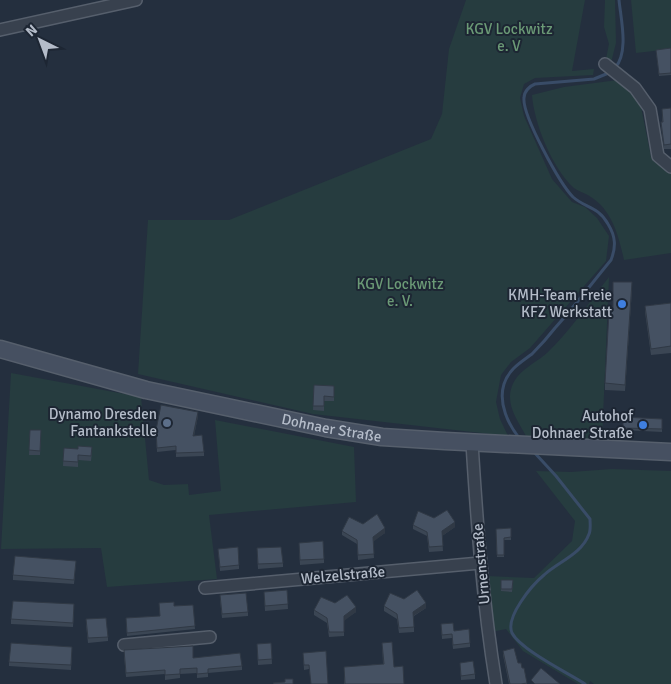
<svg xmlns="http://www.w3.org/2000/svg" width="671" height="684" font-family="Signika,sans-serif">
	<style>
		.green { fill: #263c3f }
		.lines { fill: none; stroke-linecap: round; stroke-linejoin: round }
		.stream { stroke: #394c67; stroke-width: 3 }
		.street-casing { stroke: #565f6c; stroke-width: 14 }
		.secondary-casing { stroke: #565f6c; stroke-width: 19 }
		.street { stroke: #38414e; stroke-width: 11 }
		.secondary { stroke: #465061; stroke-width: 16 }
		.wall { fill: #3b4654 }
		.shaded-wall { fill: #303945 }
		.building { fill: #455162; stroke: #303945 }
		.shop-dot { fill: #3f7fe0; stroke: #1d2633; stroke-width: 2 }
		.service-dot { fill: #5c6f8a; stroke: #1d2633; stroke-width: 2 }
		.labels { text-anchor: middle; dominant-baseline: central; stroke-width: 4; stroke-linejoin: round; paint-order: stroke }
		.park-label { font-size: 15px; fill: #6b9a76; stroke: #1d2633 }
		.poi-label { font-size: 15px; fill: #b4bcc9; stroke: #1d2633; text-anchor: end }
		.street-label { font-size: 15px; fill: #b4bcc9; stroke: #1d2633 }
	</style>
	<rect width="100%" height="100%" fill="#242f3e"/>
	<g class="green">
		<path d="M466,0H585L572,71L594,69L593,75L535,78L524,84L520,98L524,116L552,179L572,202L585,207L597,218L609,236L606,261L530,348L511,362L501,375L496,402L500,419L508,436L313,414L138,374L148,220H229L431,139L442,114L449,49Z"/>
		<path d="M605,0H615L616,43L611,63L606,59L609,44L604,27Z"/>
		<path d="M631,0H671V49L636,53Z"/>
		<path d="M618,80L635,95L641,107L651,157L671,173V253L624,260C619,237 612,210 591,197C586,193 579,192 574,188C552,168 534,123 532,95L564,87Z"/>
		<path d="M609,277L602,441L526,436C518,421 505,405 512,386C519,369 535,364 548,352C571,330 589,302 609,277Z"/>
		<path d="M11,373L141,397L149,480L164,485L188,484L189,495L221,491L215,420L354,447L356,502L209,515L217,579L107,587L101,548L1,549Z"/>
		<path d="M612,469L671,471V684H594L590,681L589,684H578L523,651L506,629L491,632L487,576L534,578L572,541L575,521L536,471L571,472Z"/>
	</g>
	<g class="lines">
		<g class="stream">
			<path d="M615,68C629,52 621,20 619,0"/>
			<path d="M521,440C508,425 498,403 504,384C509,369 520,363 532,354C540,346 548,337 555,328C575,306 592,283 611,260C616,247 616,237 608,224C598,206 585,208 573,197C560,184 522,115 524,98C524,91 530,86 535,84L594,79L611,72"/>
			<path d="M533,451L556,476L590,519C590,523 591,530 589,534C582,554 558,562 544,575C532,585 505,617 512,633C521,650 568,673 585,684"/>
		</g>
		<g class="street-casing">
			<g id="street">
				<path d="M0,30L136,0"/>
				<path d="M605,64L635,88L650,109L658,156L671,167"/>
				<path d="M472,443C477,524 483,604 496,684"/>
				<path d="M205,588L480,563"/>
				<path d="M124,645L210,637"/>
			</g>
		</g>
		<g class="secondary-casing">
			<g id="secondary">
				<path id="s1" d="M0,349L146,390L326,428L382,437L445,441L671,452"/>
			</g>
		</g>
		<use href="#street" class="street"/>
		<use href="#secondary" class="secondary"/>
	</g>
	<g class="wall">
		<path d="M671,48V75L659,76L656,50Z"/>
		<path d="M671,108V149H664L661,126V122H662V109Z"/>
		<path d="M632,289L625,391L605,390V383Z"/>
		<path d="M671,303V353L651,355L645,312V306Z"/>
		<path d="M314,385L334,386V401H324V411L313,410Z"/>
		<path d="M198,416L194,436L204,452V456L176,457V450L157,452L156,430Z"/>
		<path d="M623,417L662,419V432L623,430Z"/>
		<path d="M30,430H41L40,455H29Z"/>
		<path d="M64,448L92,451L91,461L78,460V467L63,466Z"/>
		<path d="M434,518L455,527L442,536L443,551L429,552L427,536L413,529V525Z"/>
		<path d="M511,528V540H504V557H497L496,529Z"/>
		<path d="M342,531L385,533L373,541L374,558L358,560L357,544L342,535Z"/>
		<path d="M299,548L324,559V563L300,565Z"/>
		<path d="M218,549L239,565V569L220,571Z"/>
		<path d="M257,553L283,563V567L258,569Z"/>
		<path d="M76,561L74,584L13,580V575Z"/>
		<path d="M501,580H513L512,592L501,591Z"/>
		<path d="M287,590L288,609L265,611L264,592Z"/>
		<path d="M220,599L248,612V616L222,618Z"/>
		<path d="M404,599L426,608L414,616V632L399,633L397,619L384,611V606Z"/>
		<path d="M335,603L356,612L344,620V636L329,637L327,623L314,615V610Z"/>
		<path d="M193,605L195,629L127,636L126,618L160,616L174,606Z"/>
		<path d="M74,608L73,627L11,624V619Z"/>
		<path d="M86,624L108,637V641L88,643Z"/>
		<path d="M441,624L470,643V647L453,649L452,638L442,639Z"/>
		<path d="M271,643L272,664L258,665L257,644Z"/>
		<path d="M382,643L394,667L404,684H344V667L383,664Z"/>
		<path d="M72,647L71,670L9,666V662Z"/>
		<path d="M503,651L518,663L522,668H524L527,684H509L503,655Z"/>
		<path d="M303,653L328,684H311L309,669L304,670Z"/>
		<path d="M124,655L193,658L242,666V670L208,673V677L197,678V673L180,674V678L165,680V674L126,677Z"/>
		<path d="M460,663L475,674V679L461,680Z"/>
	</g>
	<g class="shaded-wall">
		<path d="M632,282V289L625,391V385Z"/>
		<path d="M198,412V416L193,440V436Z"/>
		<path d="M455,522V527L442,536V531Z"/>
		<path d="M385,528V533L373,542V537Z"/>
		<path d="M426,603V608L413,616V612Z"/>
		<path d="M356,607V612L344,621V616Z"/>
	</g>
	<g class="building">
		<path d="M671,48V73L659,74L656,50Z"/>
		<path d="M671,108V144L664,145L661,122H663L662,109Z"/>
		<path d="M613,282H632L625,385L605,383L609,312L613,311Z"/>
		<path d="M671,303V346L651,349L645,306Z"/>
		<path d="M314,385L334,386V397L324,396V406H313Z"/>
		<path d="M161,405L198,412L193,436L202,435L204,452L176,453V446L157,448L156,430Z"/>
		<path d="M623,417L662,419V429L623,428Z"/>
		<path d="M30,430H41L40,451L29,450Z"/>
		<path d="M78,446L92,447L91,456L78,455V462L63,461L64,448L78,449Z"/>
		<path d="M447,510L455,522L442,531L443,546L429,547L427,532L413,525L418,511L434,518Z"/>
		<path d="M377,514L385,528L373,537L374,554L358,555L357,540L342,531L349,517L363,524Z"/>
		<path d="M511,528V537L504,538V555H497L496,529Z"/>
		<path d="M323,541L324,559L300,560L299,543Z"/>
		<path d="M238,547L239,565L220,567L218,549Z"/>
		<path d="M281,547L283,563L258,564L257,548Z"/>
		<path d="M15,556L76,561L74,580L13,575Z"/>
		<path d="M501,580H513L512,589H501Z"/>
		<path d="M287,590L288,604L265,606L264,592Z"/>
		<path d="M417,590L426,603L413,612L414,627L399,628L397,614L384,606L390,593L404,599Z"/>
		<path d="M246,593L248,612L222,614L220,595Z"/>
		<path d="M347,595L356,607L344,616V632H329L327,618L314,610L321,597L335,603Z"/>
		<path d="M13,601L74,604L73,623L11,619Z"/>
		<path d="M174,602V606L193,605L195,626L127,633L126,618L160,616L159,603Z"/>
		<path d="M106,618L108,637L88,638L86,619Z"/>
		<path d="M453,623L454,631L469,629L470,643L453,645L452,634L442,635L441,624Z"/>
		<path d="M392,642L394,667L403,666L404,684H345L344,667L384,664L382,643Z"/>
		<path d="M11,643L72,647L71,665L9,662Z"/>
		<path d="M271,643L272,659L258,660L257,644Z"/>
		<path d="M193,646V658L240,653L242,666L208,669V673L197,674V668L180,669V674L165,675V670L126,673L124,650Z"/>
		<path d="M514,648L518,663H521L522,668H524L527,683L521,684H510L503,651Z"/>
		<path d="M326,651L328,684H311L309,665H304L303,653Z"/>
		<path d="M473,661L475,674L461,676L460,663Z"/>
		<path d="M541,668L560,684H535L531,680Z"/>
		<path d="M285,679H293V684H274L273,683L285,682Z"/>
	</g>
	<g class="shop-dot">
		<circle cx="622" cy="304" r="5"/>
		<circle cx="643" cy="425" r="5"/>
	</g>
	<circle class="service-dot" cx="167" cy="423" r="5"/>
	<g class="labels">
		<g class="park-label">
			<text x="509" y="29">KGV Lockwitz<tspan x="509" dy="17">e. V</tspan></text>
			<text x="400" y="284">KGV Lockwitz<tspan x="400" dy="17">e. V.</tspan></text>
		</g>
		<g class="poi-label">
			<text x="612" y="295">KMH-Team Freie<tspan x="612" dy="17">KFZ Werkstatt</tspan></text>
			<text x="157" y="414">Dynamo Dresden<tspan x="157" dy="17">Fantankstelle</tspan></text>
			<text x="633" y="416">Autohof<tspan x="633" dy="17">Dohnaer Straße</tspan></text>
		</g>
		<g class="street-label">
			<text stroke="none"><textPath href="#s1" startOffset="341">Dohnaer Straße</textPath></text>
			<text transform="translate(481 564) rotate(-95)">Urnenstraße</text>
			<text transform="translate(343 575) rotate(-5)">Welzelstraße</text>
		</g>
	</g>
	<g transform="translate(40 40) rotate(318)" stroke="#1d2633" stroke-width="4" paint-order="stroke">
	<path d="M0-4L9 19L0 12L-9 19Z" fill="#b4bcc9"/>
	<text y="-8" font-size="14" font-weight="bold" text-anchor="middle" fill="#b4bcc9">N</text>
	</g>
</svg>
